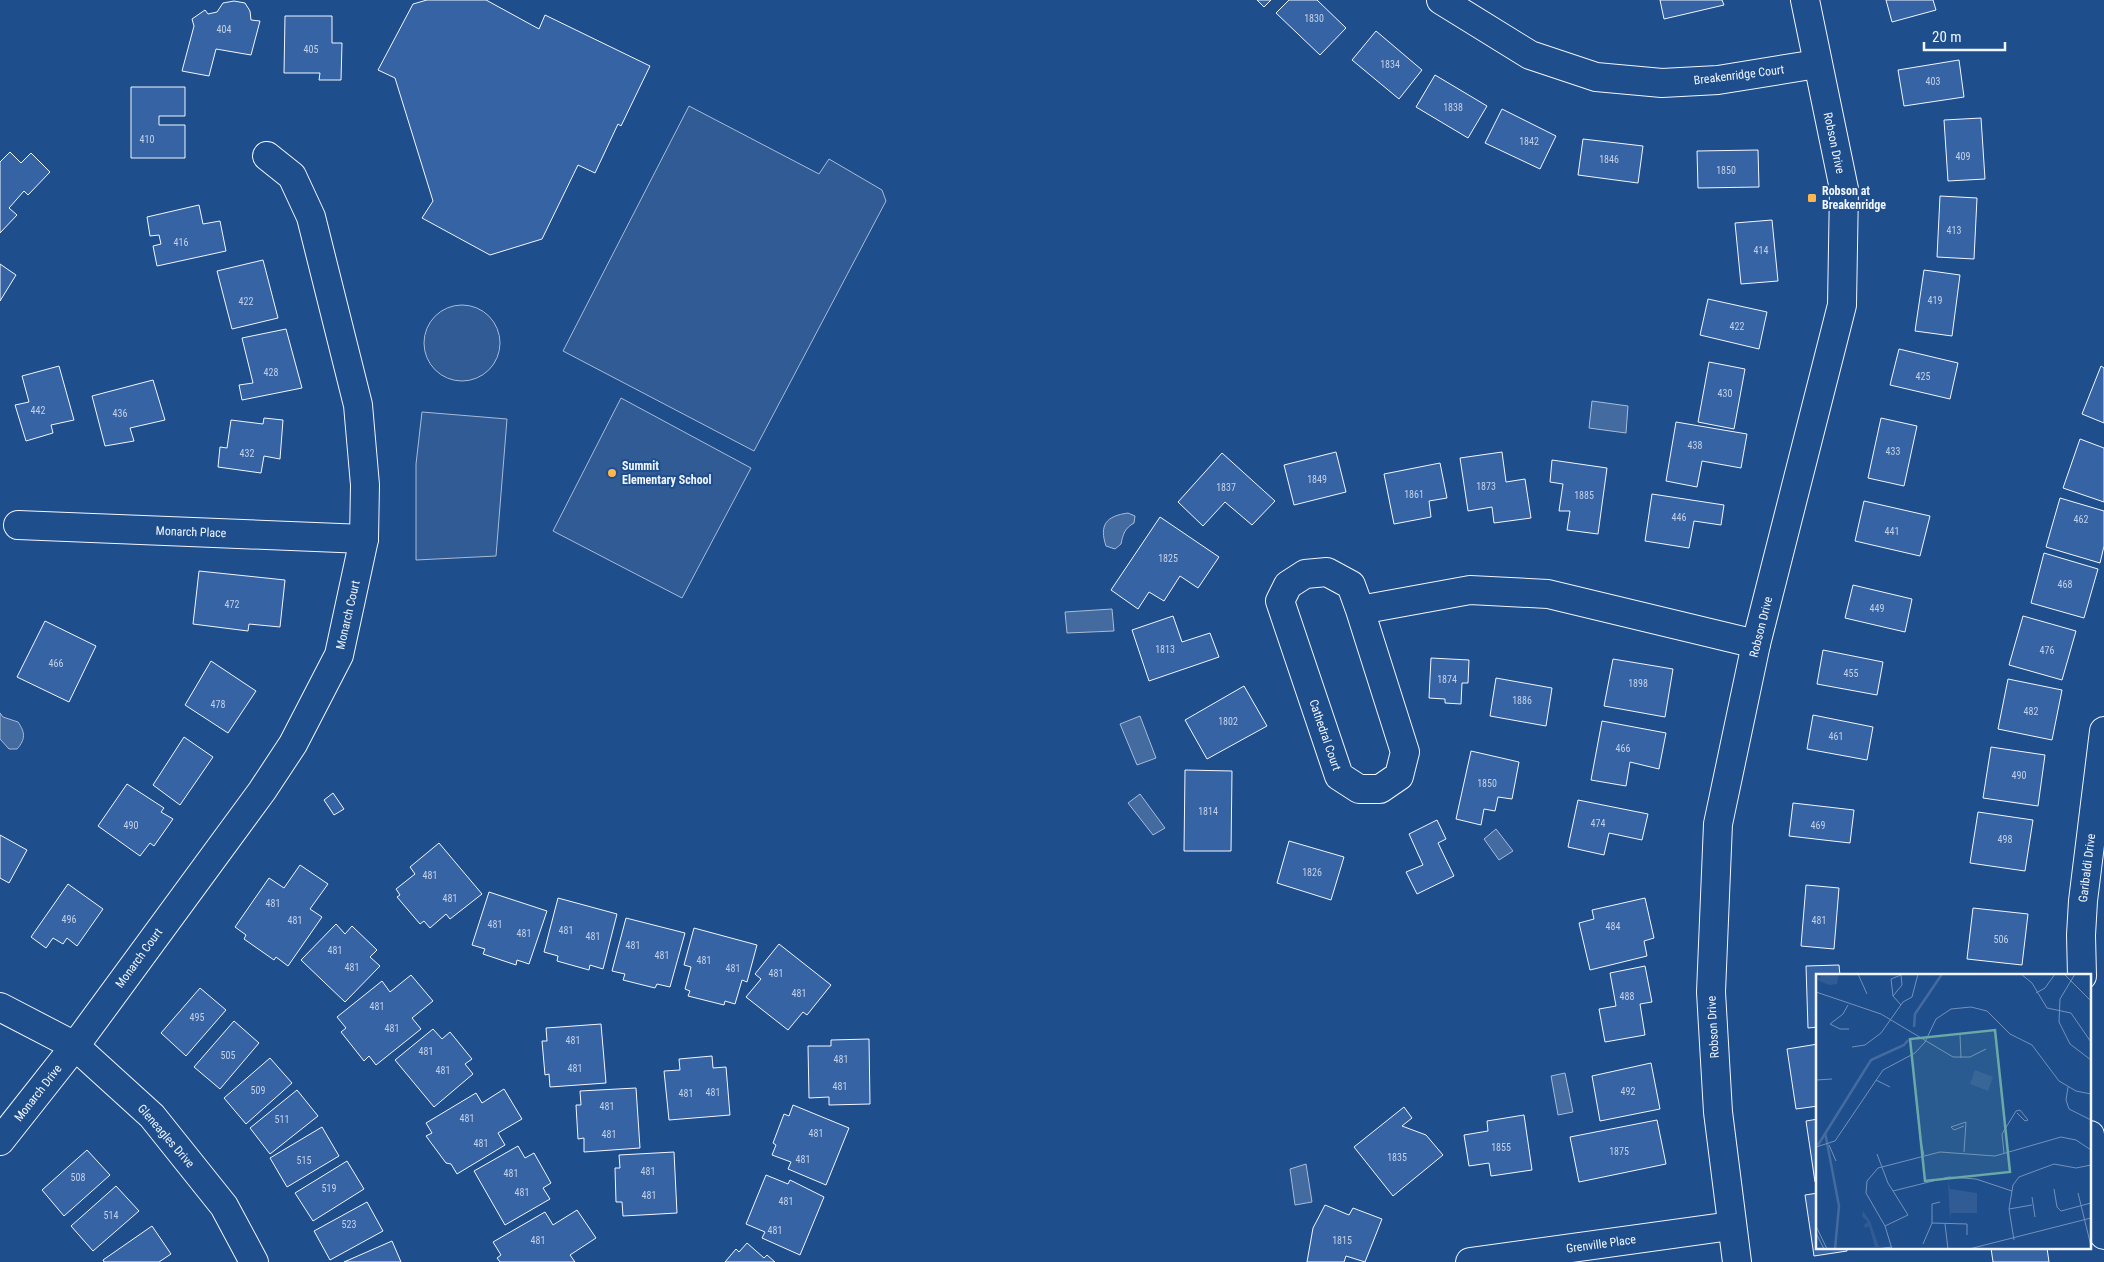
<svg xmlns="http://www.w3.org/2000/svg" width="2104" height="1262" font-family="'Roboto Condensed',sans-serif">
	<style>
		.built { fill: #305b95; stroke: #a8bbd7 }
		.water { fill: #446ba0; stroke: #a8bbd7 }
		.building { fill: #3563a3; stroke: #f2f6ff }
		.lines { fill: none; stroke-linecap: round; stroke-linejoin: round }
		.minor-casing { stroke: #f2f6ff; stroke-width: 30 }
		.minor { stroke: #1f4e8c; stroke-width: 28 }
		.poi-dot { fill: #ffb74d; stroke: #1f4e8c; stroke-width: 2 }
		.labels { text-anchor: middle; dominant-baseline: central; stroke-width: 4; stroke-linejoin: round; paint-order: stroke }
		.number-label { font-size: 10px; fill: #c3d1e8 }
		.street-label { font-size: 12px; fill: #f2f6ff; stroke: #1f4e8c }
		.poi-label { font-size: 12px; font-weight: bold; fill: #f2f6ff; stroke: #1f4e8c; text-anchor: start }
		.inset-river { fill: none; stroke: #446ba0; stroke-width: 2.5 }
		.inset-road { fill: none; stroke: #7391ba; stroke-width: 1 }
		.view { fill: #6aa9a8; fill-opacity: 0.15; stroke: #6aa9a8; stroke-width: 2.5 }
		.inset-edge { fill: none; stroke: #f2f6ff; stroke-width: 2.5 }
	</style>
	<rect width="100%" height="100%" fill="#1f4e8c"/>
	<g class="built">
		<path d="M689,106L819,174L829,159L882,190L886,201L754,451L563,351Z"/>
		<circle cx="462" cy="343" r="38"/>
		<path d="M621,398L751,468L682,598L553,531Z"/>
		<path d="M422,412L507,419L496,556L416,560V464Z"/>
	</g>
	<g class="water">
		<path d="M1592,401L1628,406L1626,433L1589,428Z"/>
		<path d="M1128,513L1135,516L1134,523C1125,528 1123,534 1121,544L1115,549L1106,546C1099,525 1106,516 1128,513Z"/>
		<path d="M1112,609L1114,631L1067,633L1065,612Z"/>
		<path d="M0,713L3,717L18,722C25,732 26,739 17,749H9L0,739Z"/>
		<path d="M1140,716L1156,758L1137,765L1120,724Z"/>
		<path d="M1140,794L1165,828L1153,835L1128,803Z"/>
		<path d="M1496,829L1513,851L1499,860L1484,839Z"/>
		<path d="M1565,1073L1573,1112L1558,1115L1551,1076Z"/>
		<path d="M1306,1164L1312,1202L1295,1205L1290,1169Z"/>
	</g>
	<g class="building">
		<path d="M427,0H486L539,29L545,15L650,66L621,126L618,124L595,173L578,165L542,239L490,255L422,218L433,201L395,78L378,70L413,4Z"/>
		<path d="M1257,0H1271L1264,7Z"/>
		<path d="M1289,0H1317L1346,28L1320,55L1276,13Z"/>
		<path d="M1660,0H1722L1724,5L1664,19Z"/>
		<path d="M1886,0H1933L1936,10L1892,22Z"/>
		<path d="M234,1L245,3L250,11L251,20L260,21L251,55L216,49L209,76L182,71L194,26L192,19L205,10L208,14L217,12L223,3Z"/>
		<path d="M285,16H332V43H342L341,80H319L320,73H284Z"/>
		<path d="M1376,31L1422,70L1399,99L1352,60Z"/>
		<path d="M1959,60L1964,97L1904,106L1898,70Z"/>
		<path d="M1435,75L1487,106L1468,138L1416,107Z"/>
		<path d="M131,87H185V116H159V125H185V158H131Z"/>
		<path d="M1502,109L1556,136L1540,169L1485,143Z"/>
		<path d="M1981,118L1985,179L1948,181L1944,120Z"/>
		<path d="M1583,139L1643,146L1638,183L1578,175Z"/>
		<path d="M1758,150L1759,187L1698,188L1697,151Z"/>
		<path d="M10,152L21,163L31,153L50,172L28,195L24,191L9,208L17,215L0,233V162Z"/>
		<path d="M1940,196L1977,198L1974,259L1937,257Z"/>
		<path d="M199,205L203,224L220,221L226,251L157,266L153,246L161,244L159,235L150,236L147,217Z"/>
		<path d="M1772,220L1778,281L1741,284L1735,223Z"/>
		<path d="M263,260L278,318L232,329L217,271Z"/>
		<path d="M0,264L16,275L0,301Z"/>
		<path d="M1924,270L1960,275L1952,336L1915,331Z"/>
		<path d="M1708,299L1767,312L1759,349L1700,335Z"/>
		<path d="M286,329L302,388L242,400L239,385L253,383L242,338Z"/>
		<path d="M1899,349L1958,363L1950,399L1890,385Z"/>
		<path d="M1709,362L1745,369L1734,429L1698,422Z"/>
		<path d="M59,366L74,420L51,425L53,433L26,441L15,405L29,402L22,376Z"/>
		<path d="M2101,366L2104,368V423L2082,414Z"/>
		<path d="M153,380L165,420L130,428L134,441L105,446L92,396Z"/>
		<path d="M264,418L283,420L280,459L264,456L261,473L218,467L220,447L227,448L231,420L263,424Z"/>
		<path d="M1881,418L1917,426L1904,486L1868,478Z"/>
		<path d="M1676,422L1747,434L1741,468L1702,461L1697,487L1666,481Z"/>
		<path d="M2080,439L2104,448V502L2063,488Z"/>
		<path d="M1336,452L1346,492L1294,505L1284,465Z"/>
		<path d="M1502,452L1506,482L1525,479L1531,518L1494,523L1492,507L1468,511L1460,458Z"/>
		<path d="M1222,453L1275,501L1252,525L1225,502L1203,526L1178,502Z"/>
		<path d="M1552,460L1607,468L1598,534L1567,530L1570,511H1559L1563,484L1550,482Z"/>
		<path d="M1440,463L1447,498L1429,501L1431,517L1394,524L1384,474Z"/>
		<path d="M1652,494L1724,505L1721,525L1694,521L1689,548L1645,541Z"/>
		<path d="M2060,498L2104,511V546L2100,563L2046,547Z"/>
		<path d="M1864,501L1930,516L1920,556L1855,541Z"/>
		<path d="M1160,517L1219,557L1198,588L1180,576L1164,601L1149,592L1138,609L1111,590Z"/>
		<path d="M2044,553L2098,569L2084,618L2031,603Z"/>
		<path d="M199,571L285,580L280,627L249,624L248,631L193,624Z"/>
		<path d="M1853,585L1912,599L1905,632L1845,618Z"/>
		<path d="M1173,616L1182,642L1210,633L1219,657L1149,681L1132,630Z"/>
		<path d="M2023,616L2076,631L2062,680L2009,665Z"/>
		<path d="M45,621L96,646L69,702L17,677Z"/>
		<path d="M1823,650L1883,662L1877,695L1817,684Z"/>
		<path d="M1431,658L1469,660L1468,683H1462L1461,704L1445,703V699L1429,698Z"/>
		<path d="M1613,659L1673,669L1665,717L1604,706Z"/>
		<path d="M211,661L256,691L228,733L185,705Z"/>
		<path d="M1496,678L1552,688L1546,726L1490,716Z"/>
		<path d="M2008,679L2062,690L2052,740L1998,729Z"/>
		<path d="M1244,686L1267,726L1207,759L1185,720Z"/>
		<path d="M1813,715L1873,727L1867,760L1807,749Z"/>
		<path d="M1602,721L1666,733L1659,769L1630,762L1626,786L1591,780Z"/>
		<path d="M184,737L213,757L180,805L153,785Z"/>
		<path d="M1991,747L2045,755L2038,806L1983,798Z"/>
		<path d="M1471,751L1519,762L1512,799L1498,797L1495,811L1484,809L1481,825L1456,819Z"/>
		<path d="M1185,770L1232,771L1231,851H1184Z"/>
		<path d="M127,784L164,808L161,812L173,819L154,846L150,843L140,856L98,826Z"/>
		<path d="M333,793L344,809L334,815L324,800Z"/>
		<path d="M1578,800L1648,814L1642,840L1609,833L1604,855L1568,847Z"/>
		<path d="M1793,803L1854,810L1850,843L1789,836Z"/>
		<path d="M1978,812L2033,820L2025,871L1970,863Z"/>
		<path d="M1437,820L1446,839L1438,843L1454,876L1417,894L1406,872L1423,865L1409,834Z"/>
		<path d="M0,835L27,850L9,883L0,878Z"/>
		<path d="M1289,841L1344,857L1331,900L1277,883Z"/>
		<path d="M439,843L482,894L450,919L446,914L430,928L424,921L420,924L397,897L400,895L396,889L415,874L410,867Z"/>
		<path d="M300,865L328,884L310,909L322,917L288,966L276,957L274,960L244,939L246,935L235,927L269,878L284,888Z"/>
		<path d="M68,884L103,909L77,946L67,938L63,944L53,938L46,948L31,937Z"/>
		<path d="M1806,885L1839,888L1834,949L1801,946Z"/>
		<path d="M489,892L547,911L529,964L517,960L516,965L483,954L485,949L472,945Z"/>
		<path d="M558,898L617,914L603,969L590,965L589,970L557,961L558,956L544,952Z"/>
		<path d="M1645,898L1654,938L1644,941L1647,956L1590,970L1579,923L1594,919L1592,910Z"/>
		<path d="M1973,908L2028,914L2022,965L1967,959Z"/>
		<path d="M626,918L685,933L670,987L657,984L655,988L623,980L625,974L612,971Z"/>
		<path d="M336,924L345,934L352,926L377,950L370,957L380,966L345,1002L301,960Z"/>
		<path d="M694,928L757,945L747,982L742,980L735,1004L725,1001L724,1005L688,996L690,991L685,989L691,967L684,965Z"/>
		<path d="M779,944L831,985L807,1015L803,1012L788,1030L746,997L761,979L755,974Z"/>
		<path d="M1839,965L1840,976H1818V1027L1808,1028L1806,966Z"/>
		<path d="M1645,966L1652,1002L1640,1004L1645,1035L1605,1042L1599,1009L1616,1006L1610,973Z"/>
		<path d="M411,975L433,1001L412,1018L421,1029L376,1065L369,1056L364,1061L341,1032L346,1028L337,1017L382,981L390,992Z"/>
		<path d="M200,988L226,1010L186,1056L161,1033Z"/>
		<path d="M234,1021L259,1043L220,1089L194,1067Z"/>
		<path d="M601,1024L606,1083L550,1087L549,1074L545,1075L542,1041H547L546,1028Z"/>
		<path d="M433,1029L442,1039L450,1032L472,1059L465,1064L473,1074L434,1107L395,1060Z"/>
		<path d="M869,1039L870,1104L829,1105V1097L809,1098L808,1046H831V1040Z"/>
		<path d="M1818,1044V1106L1796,1109L1787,1049Z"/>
		<path d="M712,1056L713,1068L726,1067L730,1115L669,1120L664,1071L680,1070L679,1059Z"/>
		<path d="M270,1058L292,1083L246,1124L224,1098Z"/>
		<path d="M1651,1063L1660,1109L1600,1121L1592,1076Z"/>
		<path d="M636,1088L640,1148L584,1152V1138L578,1139L576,1105H581L580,1091Z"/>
		<path d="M504,1089L522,1119L498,1133L505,1145L457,1174L451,1164L446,1163L426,1136L432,1133L426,1123L476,1093L482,1103Z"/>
		<path d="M297,1090L318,1116L270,1154L250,1128Z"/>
		<path d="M793,1105L849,1128L826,1185L788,1169L791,1162L772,1155L776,1145L773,1143L784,1114L789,1116Z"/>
		<path d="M1404,1107L1412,1118L1402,1126L1426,1135L1443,1155L1393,1196L1354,1147Z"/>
		<path d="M1524,1115L1532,1170L1491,1176L1489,1163L1469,1166L1464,1135L1488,1131L1487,1121Z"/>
		<path d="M1818,1119V1181L1815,1182L1806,1121Z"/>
		<path d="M1657,1120L1666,1164L1579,1182L1570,1137Z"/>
		<path d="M322,1127L339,1156L287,1187L270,1158Z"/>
		<path d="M518,1146L525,1158L534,1153L551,1183L543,1188L550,1199L505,1225L474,1171Z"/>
		<path d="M87,1150L110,1175L64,1216L42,1190Z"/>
		<path d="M674,1152L677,1213L623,1216L622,1202H616L615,1168H620L619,1155Z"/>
		<path d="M347,1161L364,1189L313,1221L295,1193Z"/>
		<path d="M766,1175L788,1184L790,1180L824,1197L800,1255L762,1238L765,1232L746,1224Z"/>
		<path d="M116,1186L139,1211L93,1251L71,1226Z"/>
		<path d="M1818,1193V1248H1847V1251L1814,1256L1805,1195Z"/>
		<path d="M367,1202L383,1231L330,1260L314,1231Z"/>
		<path d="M1325,1205L1349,1215L1353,1208L1382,1219L1365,1262L1346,1256L1344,1262H1307L1313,1228Z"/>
		<path d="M577,1210L596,1238L570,1255L575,1262H500L497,1258L501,1255L493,1242L545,1212L553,1225Z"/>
		<path d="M152,1226L171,1254L159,1262H104L103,1260Z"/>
		<path d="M392,1241L401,1262H344Z"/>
		<path d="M747,1243L764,1258L767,1255L775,1262H725L736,1249L739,1252Z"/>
		<path d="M1991,1248H2047L2049,1262H1993Z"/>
	</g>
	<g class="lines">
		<g class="minor-casing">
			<g id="minor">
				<path d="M1441,0L1530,55L1596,77L1662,83L1718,80L1817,64"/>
				<path d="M18,525L364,539"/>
				<path d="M1360,610L1405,752L1399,776L1380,789H1359L1339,776L1280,601L1288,585L1305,574L1327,572L1351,585L1360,610L1470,590L1548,594L1756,644"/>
				<path d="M2082,976L2081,935L2083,901L2104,731"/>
				<path d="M0,1007L75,1046L152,1116L224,1206L254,1262"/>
				<path d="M2090,1135L2104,1235"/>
				<path d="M0,1141L75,1046L262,791L293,744L339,655L364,539L365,485L358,405L311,217L292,176L267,156"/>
				<path d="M1470,1262L1731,1226"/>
				<path d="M1737,1262L1718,1112L1711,992L1718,824L1756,644L1842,305L1844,189L1805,0"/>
			</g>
		</g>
		<use href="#minor" class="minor"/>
	</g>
	<g class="poi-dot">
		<rect x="1807" y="193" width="10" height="10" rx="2.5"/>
		<circle cx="612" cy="473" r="5"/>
	</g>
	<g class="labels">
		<g class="number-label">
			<text x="1314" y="18">1830</text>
			<text x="224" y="29">404</text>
			<text x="311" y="49">405</text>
			<text x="1390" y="64">1834</text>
			<text x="1933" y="81">403</text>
			<text x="1453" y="107">1838</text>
			<text x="147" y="139">410</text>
			<text x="1529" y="141">1842</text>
			<text x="1963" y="156">409</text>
			<text x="1609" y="159">1846</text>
			<text x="1726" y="170">1850</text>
			<text x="1954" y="230">413</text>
			<text x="181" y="242">416</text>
			<text x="1761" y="250">414</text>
			<text x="1935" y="300">419</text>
			<text x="246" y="301">422</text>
			<text x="1737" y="326">422</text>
			<text x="271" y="372">428</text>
			<text x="1923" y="376">425</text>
			<text x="1725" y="393">430</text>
			<text x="38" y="410">442</text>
			<text x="120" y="413">436</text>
			<text x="1695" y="445">438</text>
			<text x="1893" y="451">433</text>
			<text x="247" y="453">432</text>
			<text x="1317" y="479">1849</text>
			<text x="1486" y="486">1873</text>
			<text x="1226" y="487">1837</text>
			<text x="1414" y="494">1861</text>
			<text x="1584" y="495">1885</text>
			<text x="1679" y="517">446</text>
			<text x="2081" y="519">462</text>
			<text x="1892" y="531">441</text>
			<text x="1168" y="558">1825</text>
			<text x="2065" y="584">468</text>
			<text x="232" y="604">472</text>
			<text x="1877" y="608">449</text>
			<text x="1165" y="649">1813</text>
			<text x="2047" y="650">476</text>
			<text x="56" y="663">466</text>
			<text x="1851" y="673">455</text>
			<text x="1447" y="679">1874</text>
			<text x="1638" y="683">1898</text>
			<text x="1522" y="700">1886</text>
			<text x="218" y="704">478</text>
			<text x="2031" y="711">482</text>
			<text x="1228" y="721">1802</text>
			<text x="1836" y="736">461</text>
			<text x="1623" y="748">466</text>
			<text x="2019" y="775">490</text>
			<text x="1487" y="783">1850</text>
			<text x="1208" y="811">1814</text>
			<text x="1598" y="823">474</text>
			<text x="131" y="825">490</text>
			<text x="1818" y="825">469</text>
			<text x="2005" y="839">498</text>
			<text x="1312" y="872">1826</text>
			<text x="430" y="875">481</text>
			<text x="450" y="898">481</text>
			<text x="273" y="903">481</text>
			<text x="69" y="919">496</text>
			<text x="295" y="920">481</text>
			<text x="1819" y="920">481</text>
			<text x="495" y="924">481</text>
			<text x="1613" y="926">484</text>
			<text x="566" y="930">481</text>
			<text x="524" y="933">481</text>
			<text x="593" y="936">481</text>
			<text x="2001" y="939">506</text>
			<text x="633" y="945">481</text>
			<text x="335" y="950">481</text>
			<text x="662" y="955">481</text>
			<text x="704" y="960">481</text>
			<text x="352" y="967">481</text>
			<text x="733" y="968">481</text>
			<text x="776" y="973">481</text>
			<text x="799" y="993">481</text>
			<text x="1627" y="996">488</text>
			<text x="377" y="1006">481</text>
			<text x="197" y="1017">495</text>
			<text x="392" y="1028">481</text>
			<text x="573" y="1040">481</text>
			<text x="426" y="1051">481</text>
			<text x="228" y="1055">505</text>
			<text x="841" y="1059">481</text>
			<text x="575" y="1068">481</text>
			<text x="443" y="1070">481</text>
			<text x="840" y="1086">481</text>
			<text x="258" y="1090">509</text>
			<text x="1628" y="1091">492</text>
			<text x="713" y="1092">481</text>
			<text x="686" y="1093">481</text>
			<text x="607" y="1106">481</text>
			<text x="467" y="1118">481</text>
			<text x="282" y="1119">511</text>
			<text x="816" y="1133">481</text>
			<text x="609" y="1134">481</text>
			<text x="481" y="1143">481</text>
			<text x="1501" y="1147">1855</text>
			<text x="1619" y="1151">1875</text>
			<text x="1397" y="1157">1835</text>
			<text x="803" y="1159">481</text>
			<text x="304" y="1160">515</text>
			<text x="648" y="1171">481</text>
			<text x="511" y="1173">481</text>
			<text x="78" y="1177">508</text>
			<text x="329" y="1188">519</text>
			<text x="522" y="1192">481</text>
			<text x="649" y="1195">481</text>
			<text x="786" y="1201">481</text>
			<text x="111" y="1215">514</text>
			<text x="349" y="1224">523</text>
			<text x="775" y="1230">481</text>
			<text x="538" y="1240">481</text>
			<text x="1342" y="1240">1815</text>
		</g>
		<g class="street-label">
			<text transform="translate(1739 75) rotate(-7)">Breakenridge Court</text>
			<text transform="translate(1834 143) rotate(78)">Robson Drive</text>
			<text transform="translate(191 532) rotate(2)">Monarch Place</text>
			<text transform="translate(348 615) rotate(-77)">Monarch Court</text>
			<text transform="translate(1761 627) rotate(-76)">Robson Drive</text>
			<text transform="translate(1325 735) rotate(71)">Cathedral Court</text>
			<text transform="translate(2087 868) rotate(-83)">Garibaldi Drive</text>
			<text transform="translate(139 958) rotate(-54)">Monarch Court</text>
			<text transform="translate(1713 1027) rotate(-93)">Robson Drive</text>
			<text transform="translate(38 1093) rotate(-52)">Monarch Drive</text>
			<text transform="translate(166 1136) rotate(49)">Gleneagles Drive</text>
			<text transform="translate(1601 1244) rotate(-8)">Grenville Place</text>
		</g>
		<g class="poi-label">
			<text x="1822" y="191">Robson at<tspan x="1822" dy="14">Breakenridge</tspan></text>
			<text x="622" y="466">Summit<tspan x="622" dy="14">Elementary School</tspan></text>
		</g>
	</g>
	<g transform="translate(1816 974)">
		<rect width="275" height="275" fill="#1f4e8c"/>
		<path d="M5,0H23L21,10L13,11L3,7L0,3L4,4ZM159,96L177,103L172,117L154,110ZM132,205L134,215L161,219V239H135L134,248ZM47,237L54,247L63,273H59L53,252L49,254L48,251L52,248L46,242Z" fill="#305b95"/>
		<path class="inset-river" d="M98,53L99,40L126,0M9,158L23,232L19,275M2,171L55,86L88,71L92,66"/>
		<path class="inset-road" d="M42,0L51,20M205,0L216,9L231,34L255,39L275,68M248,0L275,27M259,0L244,25L243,48L254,70L275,86M0,18L65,40L137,83H154L170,75M220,19L229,14L239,0M77,22L75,5L85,1L86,11L77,22L85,31M32,31L27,40L14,50L24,55H33M144,61L145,84M36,73L49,71L65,59L87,28L96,23L102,0M0,106L16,105M60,106L74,113M252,113L250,126L253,135L275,146M148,152L138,156L135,153L150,148L148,178M104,163L108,181M13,171L20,187M0,173L19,167L67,96L99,79L109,68L120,45L135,35L155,33L171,37L194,60L216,71L243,107L260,117L275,120M188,179L186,160L200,137L204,136L212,146L209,147L201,139M61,180L72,209L92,241L69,252M238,215L241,233L245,237L275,229M77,217L133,203L160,205L196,217M262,219L275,272M216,223L219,243M193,235L216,231M116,249L151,250V261M129,250L132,275M0,252L11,275M0,259L8,275M198,266L193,235L197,211L203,203L238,190L260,194L275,191M107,270L116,249V230L124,228M60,275L76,273M76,275L69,252L50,219L51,207L62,194L124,178L179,182L245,163L260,166L275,176M153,275L275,244"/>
		<path class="view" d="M179,56L194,198L109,207L94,65Z"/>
		<rect width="275" height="275" class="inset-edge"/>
	</g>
	<path d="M1924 42v8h81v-8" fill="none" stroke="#f2f6ff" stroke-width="2.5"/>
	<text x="1932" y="42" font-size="15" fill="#f2f6ff" stroke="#1f4e8c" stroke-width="4" paint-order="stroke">20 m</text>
</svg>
